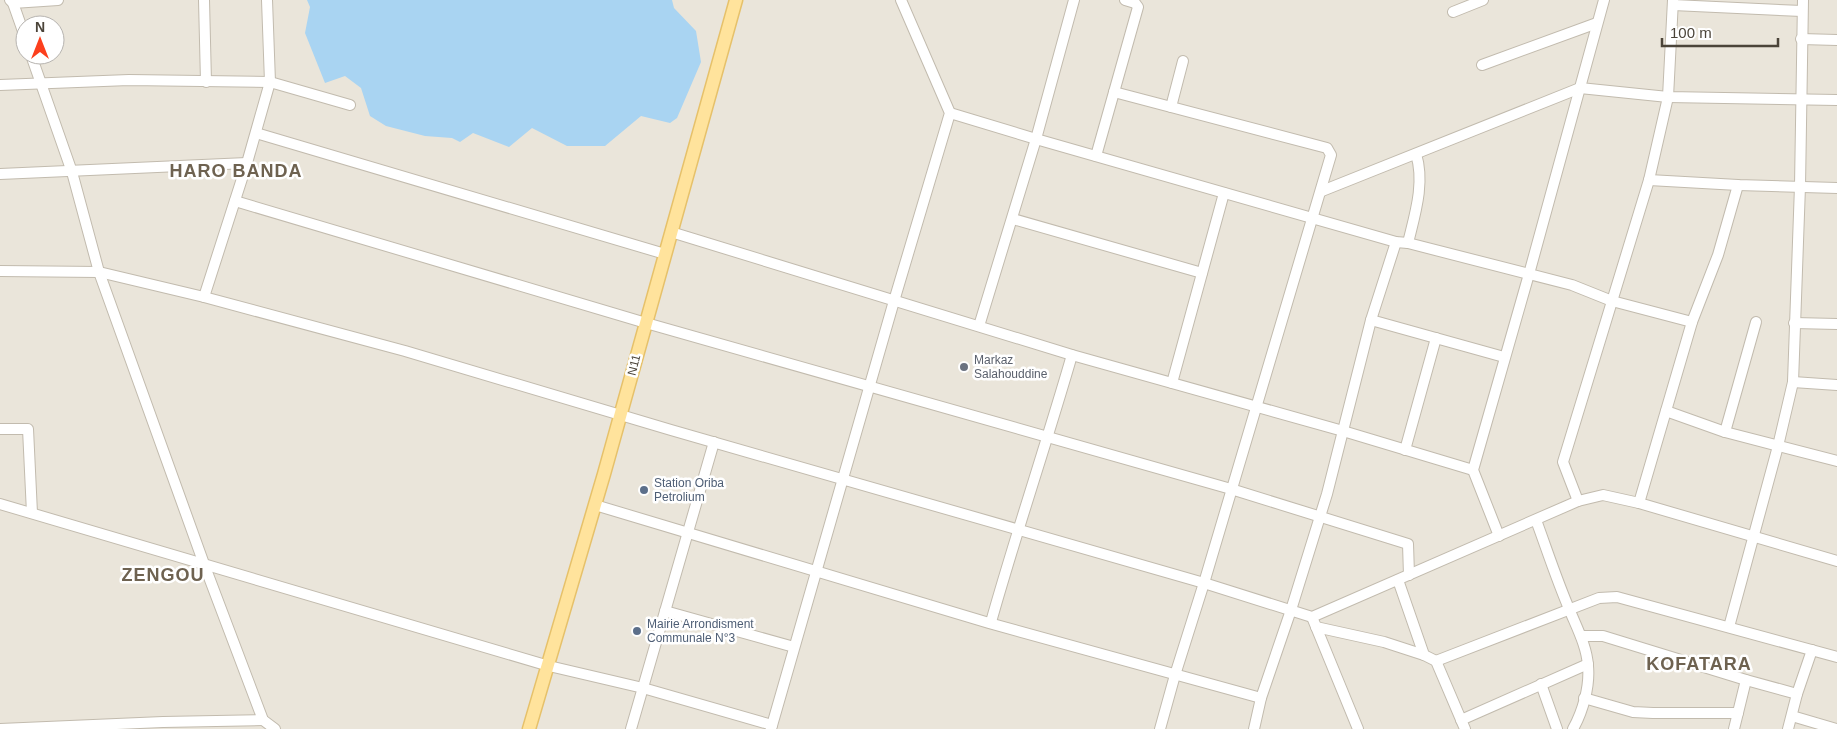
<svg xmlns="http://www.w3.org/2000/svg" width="1837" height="729" font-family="Helvetica,sans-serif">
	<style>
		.residential { fill: #eae5da; fill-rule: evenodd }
		.water { fill: #a9d4f2 }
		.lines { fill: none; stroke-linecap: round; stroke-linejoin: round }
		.minor-casing { stroke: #c2bbae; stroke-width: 12 }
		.major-casing { stroke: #e6c16a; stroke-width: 15 }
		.minor { stroke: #fff; stroke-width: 10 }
		.major { stroke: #ffe39c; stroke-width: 12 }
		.worship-dot { fill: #6b7280; stroke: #fff; stroke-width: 2 }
		.service-dot { fill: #5c6f8a; stroke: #fff; stroke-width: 2 }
		.labels { text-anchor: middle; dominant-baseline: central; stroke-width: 5; stroke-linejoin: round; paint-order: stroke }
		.worship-label { font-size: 12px; fill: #5b616d; stroke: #fff; text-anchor: start }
		.street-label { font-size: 12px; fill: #4b4439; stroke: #fff }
		.service-label { font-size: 12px; fill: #4e5e75; stroke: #fff; text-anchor: start }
		.district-label { font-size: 18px; font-weight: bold; letter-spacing: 1px; fill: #6e6250; stroke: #fff }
	</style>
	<rect width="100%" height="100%" fill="#f6f3ec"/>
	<path class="residential" d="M0,0H1837V729H0ZM25,25H55V55H25Z"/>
	<path class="water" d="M307,0H672L674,8L696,31L701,62L677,118L670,123L641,116L605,146H567L532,128L509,147L473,133L460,142L452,138L425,136L386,126L370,116L361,88L345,76L325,83L305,33L310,7Z"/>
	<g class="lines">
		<g class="minor-casing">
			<g id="minor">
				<path d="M10,0L13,3L25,37"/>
				<path d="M204,0L206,82"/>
				<path d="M13,3L58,0"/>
				<path d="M1673,5L1802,11"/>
				<path d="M1453,12L1483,0"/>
				<path d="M1801,39L1837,40"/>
				<path d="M31,55L72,172L99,272L204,564L263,720L275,729"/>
				<path d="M1482,65L1597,23"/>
				<path d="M0,85L129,80L270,82L350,105"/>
				<path d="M1114,92L1327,148L1331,155L1204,583L1175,675L1160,729"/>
				<path d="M1171,107L1183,61"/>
				<path d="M950,113L1036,139L1396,242L1408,243L1572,285L1612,301L1692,322"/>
				<path d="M256,133L665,254"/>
				<path d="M1096,156L1138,7L1135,3L1125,0"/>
				<path d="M0,174L247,163"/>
				<path d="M1649,180L1738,185L1837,188"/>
				<path d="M1322,191L1580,88L1668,97L1837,100"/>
				<path d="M235,201L646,323L1231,489L1408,544L1409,575"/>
				<path d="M1013,219L1202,273"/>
				<path d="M671,232L1072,355L1343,431L1473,470"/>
				<path d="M1408,243C1415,214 1425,183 1416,154"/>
				<path d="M0,271L99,272L204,297L405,351L671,430L1204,583L1312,617L1578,501L1603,495L1639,503L1837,561"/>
				<path d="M204,297L247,163L270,82L267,0"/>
				<path d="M1371,320L1504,357"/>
				<path d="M1794,323L1837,324"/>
				<path d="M979,326L1036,139L1074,0"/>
				<path d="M1793,382L1837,385"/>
				<path d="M1172,383L1224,193"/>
				<path d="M1666,411L1725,432L1837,461"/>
				<path d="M0,429H28L32,513"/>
				<path d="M1725,432L1756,322"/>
				<path d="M1405,450L1436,338"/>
				<path d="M1578,501L1563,462L1649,180L1668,97L1673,0"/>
				<path d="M1639,503L1692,322L1718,255L1738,185"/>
				<path d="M0,504L549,666L643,688L772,725"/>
				<path d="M595,505L989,623L1261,698"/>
				<path d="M1536,520C1547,550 1557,581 1570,611C1577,628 1587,647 1588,666C1590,686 1583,711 1573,729"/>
				<path d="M1499,536L1473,470L1529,274L1604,0"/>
				<path d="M1398,580L1424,655L1436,661L1465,729"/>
				<path d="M665,611L794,647"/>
				<path d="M1312,617L1358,729"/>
				<path d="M991,622C1016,533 1046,445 1072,355"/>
				<path d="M1316,627L1384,642L1424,655"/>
				<path d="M1729,627L1778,446L1793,382L1800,186L1803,0"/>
				<path d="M1581,636H1603L1746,680L1797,694"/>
				<path d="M1436,661L1599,598L1617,597L1837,657"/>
				<path d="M1541,684L1557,729"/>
				<path d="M1584,698L1633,712L1653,713H1738"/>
				<path d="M1792,716L1836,729"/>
				<path d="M1461,720L1588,664"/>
				<path d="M0,729L163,722L263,720"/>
				<path d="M631,729L714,442"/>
				<path d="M771,729L894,301L950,113L901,0"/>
				<path d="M1254,729L1261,698L1291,610L1327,494L1371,320L1396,242"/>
				<path d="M1734,729L1746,680"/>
				<path d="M1788,729L1797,694L1812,650"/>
			</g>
		</g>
		<g class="major-casing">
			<path id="major" d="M529,729L604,474L736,0"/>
		</g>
		<use href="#minor" class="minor"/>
		<use href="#major" class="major"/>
	</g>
	<circle class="worship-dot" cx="964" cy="367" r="5"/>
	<g class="service-dot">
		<circle cx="644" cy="490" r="5"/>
		<circle cx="637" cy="631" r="5"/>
	</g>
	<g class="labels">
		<g class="worship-label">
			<text x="974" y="360">Markaz<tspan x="974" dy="14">Salahouddine</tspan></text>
		</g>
		<g class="street-label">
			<text transform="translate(634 365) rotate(-75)">N11</text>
		</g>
		<g class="service-label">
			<text x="654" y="483">Station Oriba<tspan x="654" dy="14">Petrolium</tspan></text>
			<text x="647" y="624">Mairie Arrondisment<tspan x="647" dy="14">Communale N°3</tspan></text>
		</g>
		<g class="district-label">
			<text x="236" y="171">HARO BANDA</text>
			<text x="163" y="575">ZENGOU</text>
			<text x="1699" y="664">KOFATARA</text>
		</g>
	</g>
	<g transform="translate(40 40)"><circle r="24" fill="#ffffff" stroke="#b7b4b0"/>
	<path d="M0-4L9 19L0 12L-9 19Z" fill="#fc3f1d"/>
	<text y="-8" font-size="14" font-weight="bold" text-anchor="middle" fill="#4b4439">N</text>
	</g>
	<path d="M1662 38v8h116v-8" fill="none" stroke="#4b4439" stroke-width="2.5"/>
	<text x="1670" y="38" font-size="15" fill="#4b4439" stroke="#ffffff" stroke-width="4" paint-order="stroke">100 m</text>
</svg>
